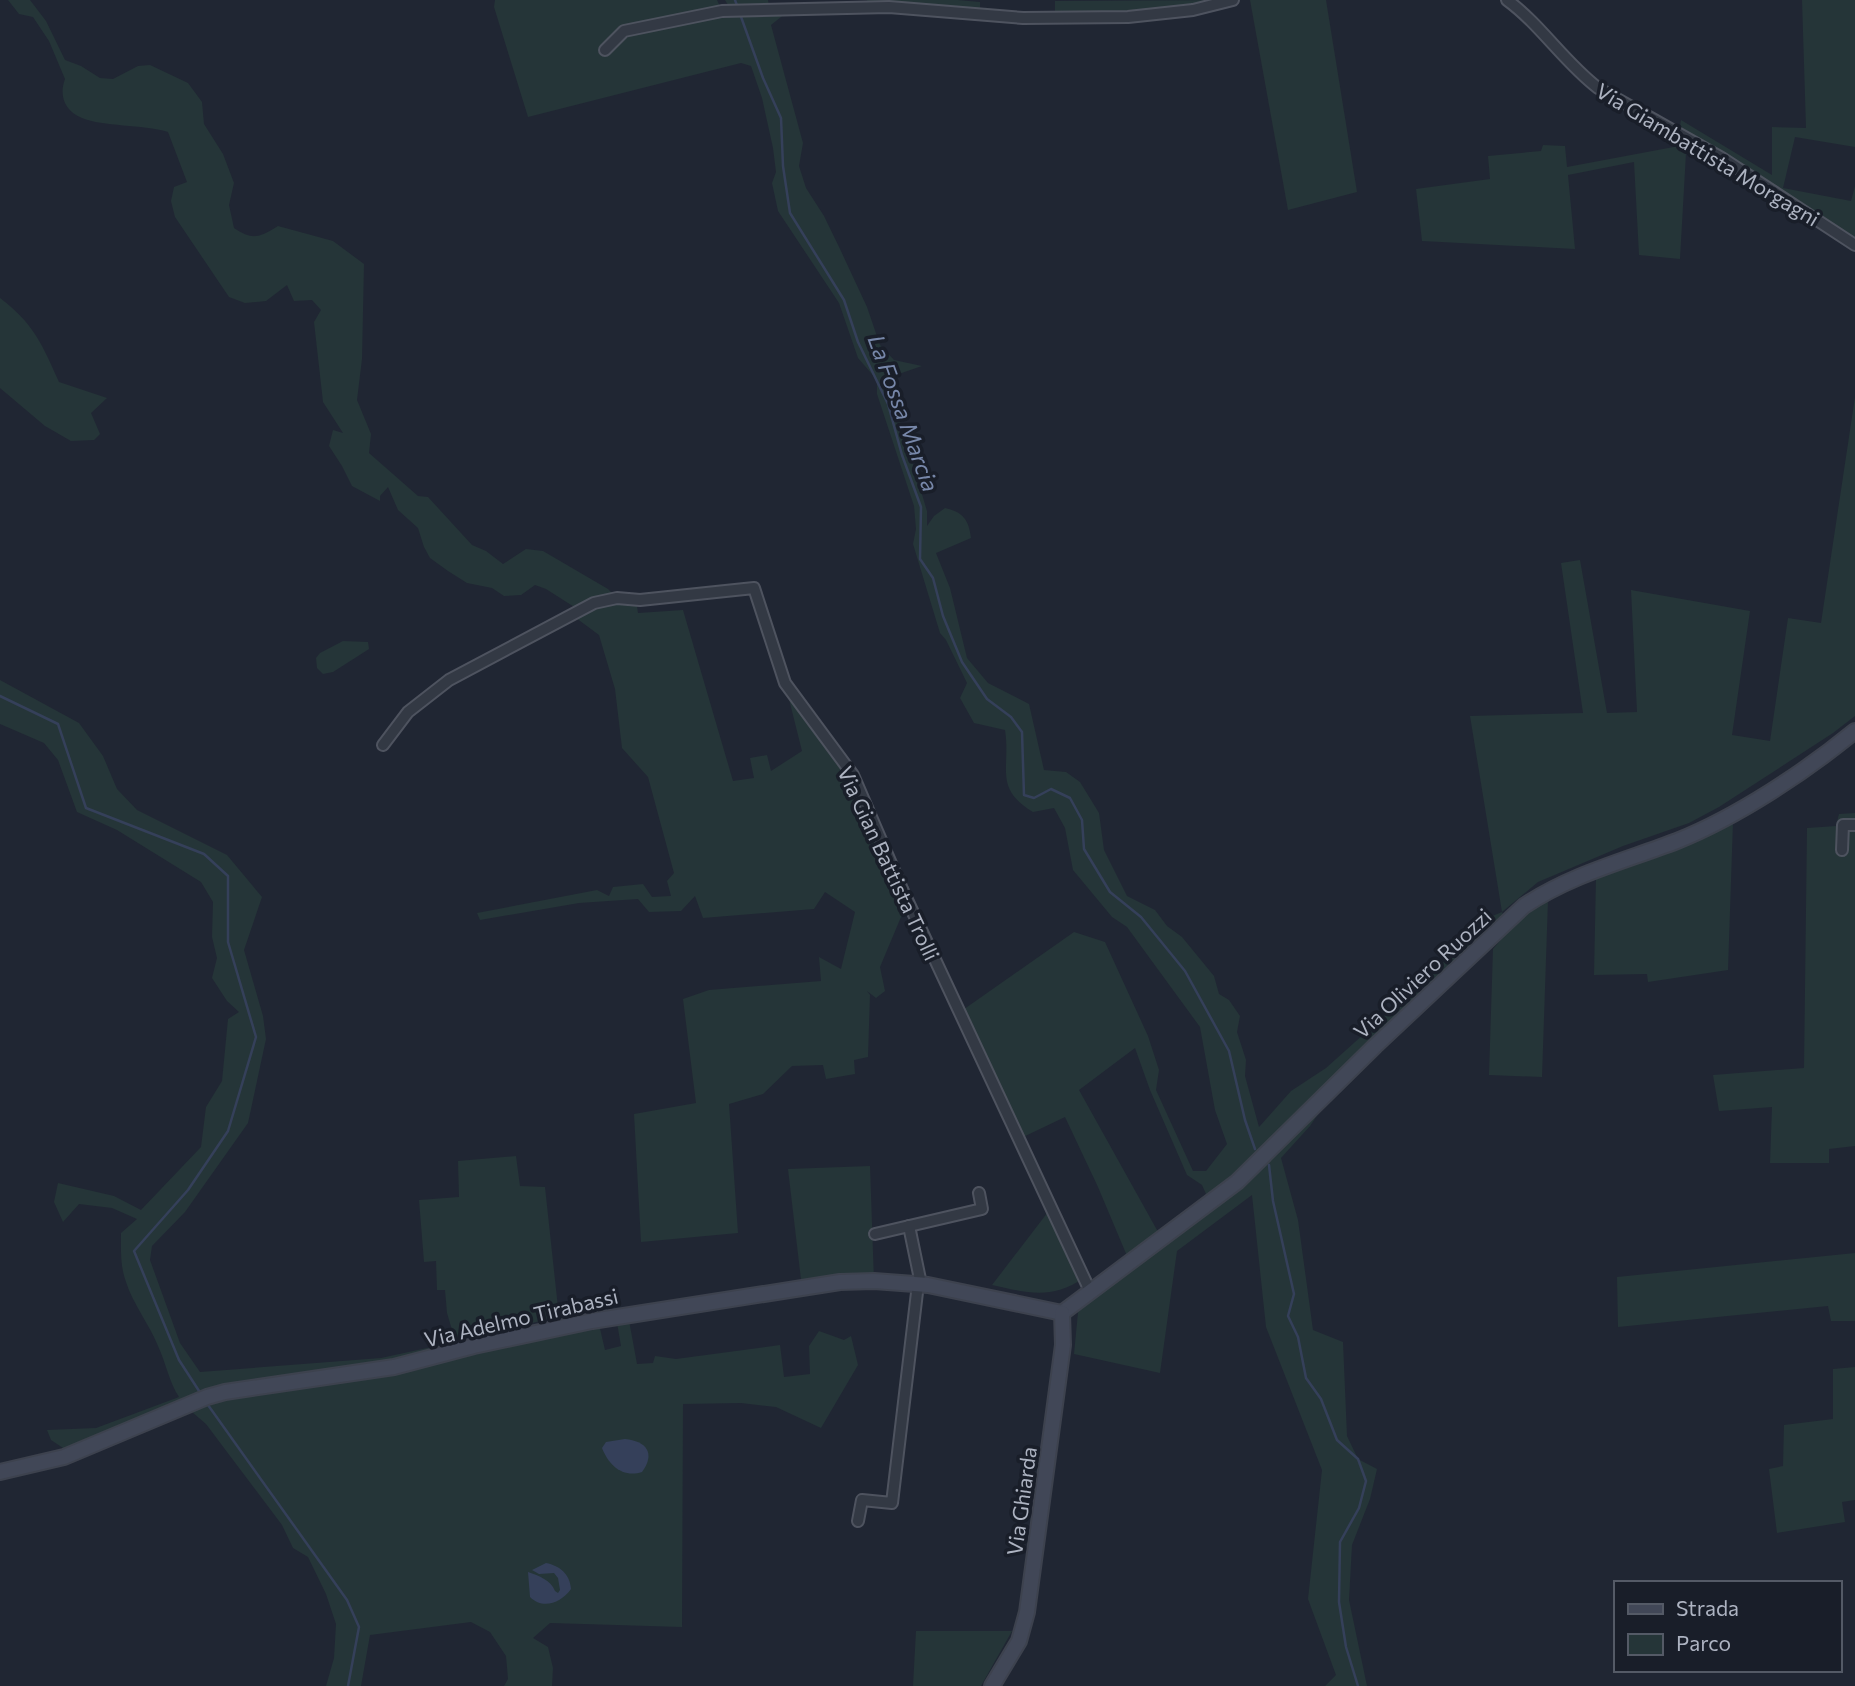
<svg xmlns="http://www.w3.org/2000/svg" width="1855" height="1686" font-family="Commissioner,sans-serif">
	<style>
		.green { fill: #253538; fill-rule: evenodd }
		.water { fill: #35405a }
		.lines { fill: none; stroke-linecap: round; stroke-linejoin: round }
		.stream { stroke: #35405a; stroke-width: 2.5 }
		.street-casing { stroke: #4e535f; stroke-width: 14 }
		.secondary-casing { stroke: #3d424e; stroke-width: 18 }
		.street { stroke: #333944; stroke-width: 10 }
		.secondary { stroke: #414757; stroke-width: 14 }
		.labels { text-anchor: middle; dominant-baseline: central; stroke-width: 7; stroke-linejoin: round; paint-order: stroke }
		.street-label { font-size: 21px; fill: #adb3c1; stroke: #191e29 }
		.water-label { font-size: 23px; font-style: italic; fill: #7787a9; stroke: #191e29 }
	</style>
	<rect width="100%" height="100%" fill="#202633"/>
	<g class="green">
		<path d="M8,0H30L46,21L65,60L81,66L100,78L113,79L138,66L150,65L188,83L202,102L204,124L223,154L234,183L229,205L234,228C253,241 260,237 278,226L333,241L364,264L362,359L357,400L371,434L369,453L418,496L428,497L472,545L486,551L503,564L526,549L543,551L608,589L617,598L636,600L638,613L683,610L733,781L754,778L750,758L767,755L771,771L802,751L785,683L853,775L912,912L901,917L880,967L885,991L876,998L867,991L870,995L868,1057L854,1060L855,1074L826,1079L823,1065L792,1066L763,1094L729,1104L738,1233L641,1242L634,1114L696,1103L683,999L709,990L821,981L819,957L841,969L855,912L825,892L814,909L703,918L695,896L681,911L649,912L638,899L579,903L480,920L477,913L597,890L609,896L613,887L643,884L652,897L671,896L667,881L674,873L648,777L622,748L615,689L599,635L572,615L579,610L546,589L535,585L521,595L504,596L492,588L467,583L448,571L430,558L424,547L418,528L398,510L388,487L380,496V501L352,486L342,466L329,446L333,430L343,433L323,402L314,322L321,310L312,300L294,301L287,285L266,301L245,303L229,297L175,217L171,201L174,187L187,182L168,132C142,124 103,127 82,118C64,111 59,95 65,79L49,41L33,17L19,14Z"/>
		<path d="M495,0H717L722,11L731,10L725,0H768L770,10L791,9L771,25L803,143L799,166L806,188L824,216L840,249L867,307L880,345L894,360L922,366L887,378L927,511V526L934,516L945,508C963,512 969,520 971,538L936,553L950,588L967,658L988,683L1029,704L1044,770L1066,772L1080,782L1099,813L1104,850L1127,896L1155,910L1167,926L1182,937L1214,976L1219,994L1229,1000L1240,1016L1237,1032L1246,1060L1245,1076L1259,1127L1291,1091L1326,1068L1413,990L1429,994L1418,979L1431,974L1490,917L1502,912L1470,716L1583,713L1561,563L1580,560L1607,713L1637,712L1631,590L1750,611L1732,735L1770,741L1788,618L1821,623L1855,397V716L1833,733L1719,807L1689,823L1623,846L1538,882L1502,912L1506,923L1337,1086L1310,1126L1281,1158L1298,1220L1313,1330L1343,1342L1347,1436L1358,1459L1377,1469L1370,1499L1352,1545L1349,1600L1367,1686H1325L1336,1675L1308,1599L1322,1470L1266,1327L1252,1195L1177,1251L1160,1373L1074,1354L1079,1302L1130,1263L1098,1187L1065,1117L1019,1139L960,1012L1074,932L1105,942L1148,1036L1159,1070L1156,1090L1193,1171H1206L1227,1144L1215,1110L1200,1027L1127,927L1112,917L1073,870L1065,828L1054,808L1033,812C993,788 1011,768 1005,730L974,723L960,698L967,683L946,640L940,633L913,544L916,529L914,506L877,394V380L858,358L839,303L778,211L772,183L776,172L773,148L762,98L751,66L741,63L528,117L494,7ZM1135,1048L1150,1090L1187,1175L1202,1185L1210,1203L1162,1239L1079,1090Z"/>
		<path d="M867,0H958L980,2V15L868,7Z"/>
		<path d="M1233,0L1193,10L1055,18V1Z"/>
		<path d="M1250,0H1326L1357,192L1288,210Z"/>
		<path d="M1802,0H1855V147L1795,137L1783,188L1851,201L1855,186V238L1776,188L1705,149L1686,153L1680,259L1639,255L1634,162L1568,175L1575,249L1422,241L1416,189L1490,179L1488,156L1541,151L1543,145L1565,146L1567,167L1695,143L1679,132L1681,120L1772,175V127L1806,128Z"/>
		<path d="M0,298C34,324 42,344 59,382L107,398L91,413L100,434L94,440L71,441L45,426L0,388Z"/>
		<path d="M343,641L368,642L369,649L333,672L323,674L317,668L316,658L320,653Z"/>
		<path d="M0,680L79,723L103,756L117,789L137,810L227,855L262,897L244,950L263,1016L266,1039L248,1123L185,1212L152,1246L150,1260L180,1343L200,1372L381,1358L450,1343L452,1352L598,1320L605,1350L621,1346L616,1317L628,1315L637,1364L653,1363L655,1356L676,1359L780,1345L784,1377L810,1374L809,1346L819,1331L844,1340L851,1336L858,1365L821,1428L776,1407L741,1403L683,1404L682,1627L550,1623L533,1638L548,1647L553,1668L552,1686H504L508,1679L506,1656L490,1632L471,1622L370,1635L361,1686H326L334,1658L336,1624L326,1594L308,1557L293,1548L282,1525L206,1424L185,1406L66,1450L51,1440L47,1430L96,1428L179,1397C169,1382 166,1363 158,1346C149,1324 133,1304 126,1282C120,1266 121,1249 121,1233L137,1219L112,1208L79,1204L63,1222L54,1202L58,1183L114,1196L141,1210L201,1147L206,1107L222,1081L228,1019L239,1012L227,1001L212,978L217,958L212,937L213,902L201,882L117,830L77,812L58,760L44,743L0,724Z"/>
		<path d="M1855,813V1146L1829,1149V1163H1770L1772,1107L1719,1111L1713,1075L1804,1068L1807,828L1836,826L1839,814Z"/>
		<path d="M1733,822L1728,970L1648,982L1647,974L1594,975L1596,877Z"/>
		<path d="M1548,900L1542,1077L1489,1075L1493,949L1517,921Z"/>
		<path d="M516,1156L520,1186L545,1187L559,1317L455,1340L447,1313L445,1290H437L436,1261L424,1262L419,1200L459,1197L458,1161Z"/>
		<path d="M870,1166L874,1281L802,1288L788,1169Z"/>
		<path d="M1051,1208L1084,1278C1051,1300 1028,1293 992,1285Z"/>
		<path d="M1855,1253V1321H1831L1828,1306L1618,1327L1617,1277Z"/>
		<path d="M1855,1367V1500L1842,1502L1845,1522L1777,1533L1769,1469L1783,1466L1784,1425L1833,1419V1369Z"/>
		<path d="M916,1631H1012L981,1686H913Z"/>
	</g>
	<g class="water">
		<path d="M625,1439C646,1441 656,1453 642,1472C623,1478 609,1466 602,1448L606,1442Z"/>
		<path d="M546,1563C560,1566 570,1574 571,1589C561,1603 543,1610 530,1597L528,1572C539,1576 551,1580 555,1591L558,1593L560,1590L558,1578L554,1573L539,1574L532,1570Z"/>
	</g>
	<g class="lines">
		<g class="stream">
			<path d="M735,0L738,8"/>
			<path d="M740,14L763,78L781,118L783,166L790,213L844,300L858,342L888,404L902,455L921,507L920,559L933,578L943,616L962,662L987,699L1011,717L1022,732L1024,795L1034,798L1051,789L1070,798L1082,820L1084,849L1110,892L1141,917L1185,971L1229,1051L1245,1120L1255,1149"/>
			<path d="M0,696L58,724L86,808L204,854L228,876V942L256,1037L228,1131L188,1190L134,1251L179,1360L201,1394"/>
			<path d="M1269,1165L1273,1201L1294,1294L1288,1316L1298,1337L1306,1378L1321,1399L1337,1440L1358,1459L1366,1481L1359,1508L1340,1542L1339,1602L1346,1647L1358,1686"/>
			<path d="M208,1405L347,1600L359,1627L348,1686"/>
		</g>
		<g class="street-casing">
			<g id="street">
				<path d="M1507,0C1541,25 1564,62 1598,88L1722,158L1855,245"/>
				<path d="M605,50L624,31L722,11L889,7L1023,18L1128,17L1193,10L1233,0"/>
				<path d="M383,745L408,712L449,680L594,603L617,598L640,600L754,588L785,683L853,775L902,889L1091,1293"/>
				<path d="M1842,850L1843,825H1855"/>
				<path d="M909,1226L921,1284"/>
				<path d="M875,1234L982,1209L979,1193"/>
				<path d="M858,1521L862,1500L892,1503L918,1284"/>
			</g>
		</g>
		<g class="secondary-casing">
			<g id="secondary">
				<path d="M1062,1313L1237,1182L1375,1046L1524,906C1572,874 1625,861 1677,841C1737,817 1805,772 1855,731"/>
				<path d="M0,1472L64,1457L207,1397L225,1392L394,1367L474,1346L592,1321L840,1282L874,1281L928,1285L1062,1313"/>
				<path d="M992,1686L1019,1641L1027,1612L1063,1345L1062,1313"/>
			</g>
		</g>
		<use href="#street" class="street"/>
		<use href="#secondary" class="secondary"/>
	</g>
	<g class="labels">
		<g class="street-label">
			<text transform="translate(1708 154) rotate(31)">Via Giambattista Morgagni</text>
			<text transform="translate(889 863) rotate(65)">Via Gian Battista Trolli</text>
			<text transform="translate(1422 973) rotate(-43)">Via Oliviero Ruozzi</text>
			<text transform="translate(521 1317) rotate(-13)">Via Adelmo Tirabassi</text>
			<text transform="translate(1021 1501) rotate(-82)">Via Ghiarda</text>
		</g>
		<g class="water-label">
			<text transform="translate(904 413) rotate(70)">La Fossa Marcia</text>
		</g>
	</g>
	<rect x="1614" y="1581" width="228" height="91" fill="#191e29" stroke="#545a66" stroke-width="2"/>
	<rect x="1628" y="1604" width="35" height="10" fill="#414757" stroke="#545a66" stroke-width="2"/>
	<text x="1676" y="1616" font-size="21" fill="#adb3c1">Strada</text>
	<rect x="1628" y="1634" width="35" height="21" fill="#253538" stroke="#545a66" stroke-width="2"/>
	<text x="1676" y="1651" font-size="21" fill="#adb3c1">Parco</text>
</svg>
